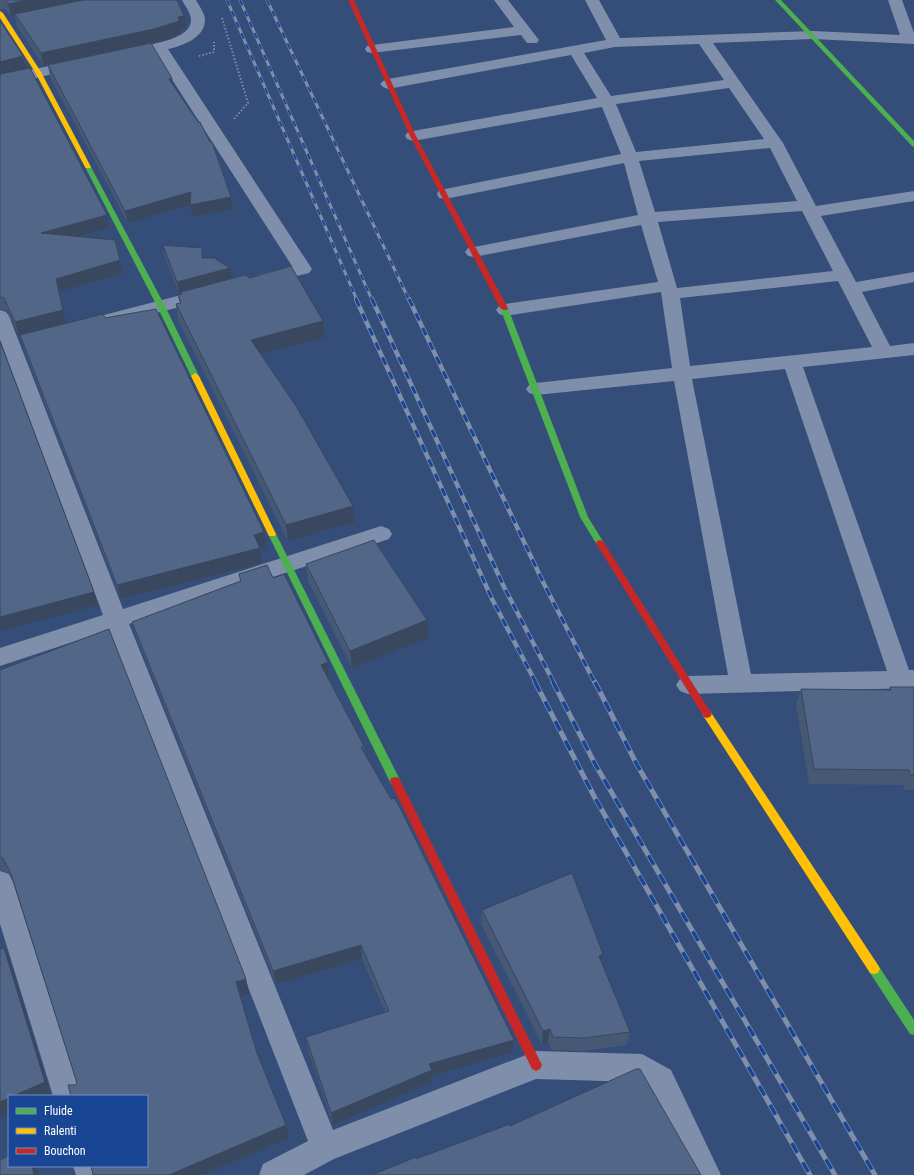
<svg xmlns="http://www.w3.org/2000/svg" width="914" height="1175" font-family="'Roboto Condensed',sans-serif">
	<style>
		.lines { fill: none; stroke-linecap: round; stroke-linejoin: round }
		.path { stroke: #7e8eab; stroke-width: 2; stroke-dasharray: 1.5 2; stroke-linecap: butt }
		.street { fill: #7e8eab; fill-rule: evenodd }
		.fast { fill: #4caf50; fill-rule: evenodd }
		.slow { fill: #ffc107; fill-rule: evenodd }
		.jam { fill: #c62828; fill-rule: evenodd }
		.rail-far2-casing { stroke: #7e8eab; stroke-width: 3 }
		.rail-far1-casing { stroke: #7e8eab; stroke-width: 4.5 }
		.rail-casing { stroke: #7e8eab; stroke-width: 5 }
		.rail-far2 { stroke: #194595; stroke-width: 2; stroke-dasharray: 6; stroke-linecap: butt }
		.rail-far1 { stroke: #194595; stroke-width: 3; stroke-dasharray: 8; stroke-linecap: butt }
		.rail { stroke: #194595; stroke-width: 3.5; stroke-dasharray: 11; stroke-linecap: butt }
		.wall { fill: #475875 }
		.shaded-wall { fill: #39475f }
		.building { fill: #526688; stroke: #39475f }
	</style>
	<rect width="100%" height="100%" fill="#354d79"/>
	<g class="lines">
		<g class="path">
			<path d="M222,18L248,103L233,120"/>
			<path d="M199,56L214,52V42"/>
		</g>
		<g class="street">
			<path d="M182,0H196C199,6 205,13 205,20C205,38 182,46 168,49L312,269L309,273L264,284L258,283L255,279L258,275L292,266L155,53L146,54L141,53L139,50L141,47C154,43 191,39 191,20C191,13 185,6 182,0Z"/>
			<path d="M494,0H508L539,40L537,43H527L521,35L372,53L367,52L365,49L367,46L372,45L514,27Z"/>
			<path d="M585,0H599L620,38L813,31L900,35L888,0H902L914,33V44L813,39L713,43L783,143L816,206L914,191V201L821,216L856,282L914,272V282L862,292L890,346L914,343V355L803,367L909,670H914V688L688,694L680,691L676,685L680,679L688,676L728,675L674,381L536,395L529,393L526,389L529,385L536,383L672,368L661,292L505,316L499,314L496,310L499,306L505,304L658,282L641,225L474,257L468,256L465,252L468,248L474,247L638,215L624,163L445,199L439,198L437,194L439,190L445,189L621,154L602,107L413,141L407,139L405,136L407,133L413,131L597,98L571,55L388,89L383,87L380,84L383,81L388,79L606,40ZM699,44L724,80L611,96L584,53L615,47ZM729,88L764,139L636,152L616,104ZM770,148L797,201L655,212L639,161ZM802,211L833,271L677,288L658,222ZM838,281L872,347L690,366L680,298ZM785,369L887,671L751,674L692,379Z"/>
			<path d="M79,60L84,61L86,64L84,67L0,86V76Z"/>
			<path d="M208,288L214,290L217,294L214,298L111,325L104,323L102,319L104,315Z"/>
			<path d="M0,310L6,312L9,316L123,609L381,526L389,529L392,534L389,539L129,624L333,1130L536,1051L642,1054L671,1070L721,1175H691L651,1090L638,1082L536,1079L334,1159L304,1175H259L263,1164L308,1141L109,630L0,666V648L103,615L0,340Z"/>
			<path d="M0,871L9,874L13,882L81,1096H53L0,924Z"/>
			<path d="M73,1166H103L106,1175H76Z"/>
		</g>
		<g class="fast">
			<path d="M775,0H781L914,141V147L912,146Z"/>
			<path d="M88,165L91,167L165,306L199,376L198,378L195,379L191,376L157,306L85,167Z"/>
			<path d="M501,306H504L508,308L588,517L604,543L603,545H597L580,517L500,308Z"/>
			<path d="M272,531L276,534L399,778L400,781L399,784L395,785L391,784L268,534Z"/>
			<path d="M874,964L878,965L914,1020V1035L910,1034L870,973L868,969L870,965Z"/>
		</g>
		<g class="slow">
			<path d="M0,11L3,13L41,72L91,167L90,168H86L85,167L35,72L0,18Z"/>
			<path d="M195,373L199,376L276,534L275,536H269L268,534L191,376Z"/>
			<path d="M707,710L710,711L878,965L880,969L878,973L874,974L870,973L704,717L702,714L704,711Z"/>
		</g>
		<g class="jam">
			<path d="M348,0H354L416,136L508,308L507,310H504L500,308L410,136Z"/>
			<path d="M600,540L603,541L710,711L712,714L710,717L707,718L704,717L597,545L596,543L597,541Z"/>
			<path d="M395,777L399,778L540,1061L542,1065L540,1069L536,1071L532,1069L390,781L391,778Z"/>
		</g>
		<g class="rail-far2-casing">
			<g id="rail-far2">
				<path d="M227,0L357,300"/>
				<path d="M240,0L372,300"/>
				<path d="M267,0L409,300"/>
			</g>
		</g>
		<g class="rail-far1-casing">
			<g id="rail-far1">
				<path d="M356,299L492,599L536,683"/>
				<path d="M372,299L504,587L554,683"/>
				<path d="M409,299L543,582L595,683"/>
			</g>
		</g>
		<g class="rail-casing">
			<g id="rail">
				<path d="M535,682L595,798L810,1175"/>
				<path d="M553,682L595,764L835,1175"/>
				<path d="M595,682L636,763L875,1175"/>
			</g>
		</g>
		<use href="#rail-far2" class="rail-far2"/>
		<use href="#rail-far1" class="rail-far1"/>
		<use href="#rail" class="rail"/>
	</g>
	<g class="wall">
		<path d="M0,0H177L186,28L180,30L181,33L175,36L156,42L43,65L17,26L15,15L11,16L5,9H0Z"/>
		<path d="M0,21L23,56L26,69L107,215L110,228L80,237L123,273L59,292L66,323L105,318L266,547L260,548L262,563L121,599L24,349L20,335H19L7,311L0,309Z"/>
		<path d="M48,65L173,85L231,197L233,209L192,217L190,205L128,223L50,77Z"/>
		<path d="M163,245L203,258L231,279L325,337L260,354L353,506L355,522L288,541L178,320L176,304H180L178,295L182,294L181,293L179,294L165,257Z"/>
		<path d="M306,564L428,638L352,668L308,581Z"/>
		<path d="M239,574L273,578L328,662L329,677L328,678L364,746V752L514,1040L513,1052L432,1076V1082L333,1125L308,1049L306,1037L385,1012L362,959L276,984L136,636L132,622L240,581Z"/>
		<path d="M0,670L246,979L249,993L240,995L257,1053L286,1125L289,1138L202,1175H93L147,1166L75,1085L77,1083L13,880L9,873L0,870Z"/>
		<path d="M890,687H914V790H904L903,785L809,784L796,704L801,689L889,690Z"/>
		<path d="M482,910L603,954L602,963L630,1032L627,1045L582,1051L552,1050L548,1042L542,1044L481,924Z"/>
	</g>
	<g class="shaded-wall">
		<path d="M28,0H90L15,14V15L11,16L8,4Z"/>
		<path d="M184,16L186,28L180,30L181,33L175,36L156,42L43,65L41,53Z"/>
		<path d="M23,56L26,69L0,75V62Z"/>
		<path d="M172,78L174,89L169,79Z"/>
		<path d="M191,192L193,204L128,223L125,211Z"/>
		<path d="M231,197L233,209L192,217L190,205Z"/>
		<path d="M107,215L110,228L44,246L41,233Z"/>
		<path d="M120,260L123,273L59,292L66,323L19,335L15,322L56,279Z"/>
		<path d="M230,268L232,280L179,294L177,282Z"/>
		<path d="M323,321L325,337L253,356L251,340Z"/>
		<path d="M353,506L355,522L288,541L286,525Z"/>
		<path d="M264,532L266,547L256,549L254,535Z"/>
		<path d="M260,548L262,563L121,599L117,585Z"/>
		<path d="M94,592L98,605L0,631V617Z"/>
		<path d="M427,620L428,638L352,668L350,651Z"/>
		<path d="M328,662L329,677L323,680L321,665Z"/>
		<path d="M361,945L362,959L276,984L273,971Z"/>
		<path d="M4,948L10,962L51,1095L48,1096H13Z"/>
		<path d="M603,954L601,968L599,956Z"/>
		<path d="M246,979L249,993L239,996L236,982Z"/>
		<path d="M550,1029L548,1042L542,1044L543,1031Z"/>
		<path d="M514,1040L513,1052L432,1076V1082L333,1125L331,1113L429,1064Z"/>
		<path d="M9,1098V1114L0,1118V1102Z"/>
		<path d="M286,1125L289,1138L202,1175H169Z"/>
		<path d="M32,1166H36L38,1175H34Z"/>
	</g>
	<g class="building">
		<path d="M5,0H28L8,4Z"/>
		<path d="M83,0H177L184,16L178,17L179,21L173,23L154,29L41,53L15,14Z"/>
		<path d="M0,21L23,56L0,62Z"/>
		<path d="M151,43L172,78L169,79L198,122H200L210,142H212L231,197L190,205L191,192L125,211L48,65Z"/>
		<path d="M30,68L107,215L41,233L115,240L120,260L56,279L63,310L15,322L4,298L0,297V74Z"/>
		<path d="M163,245L202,248V258H214L230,268L177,282Z"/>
		<path d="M291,266L323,321L251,340L296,406L353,506L286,525L176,304L181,303L178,295L182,294L181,292L245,275L250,278Z"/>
		<path d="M156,309L264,532L254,535L260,548L117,585L20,335L103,314L105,318Z"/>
		<path d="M0,341L94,592L0,617Z"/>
		<path d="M374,540L427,620L350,651L306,564Z"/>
		<path d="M267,565L273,578L284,574L328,662L321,665L364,746L361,747L391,799L394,798L399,806L514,1040L429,1064L432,1070L331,1113L306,1037L389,1011L361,945L273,971L132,622L241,581L239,574Z"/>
		<path d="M109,629L246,979L236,982L257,1053L286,1125L169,1175H93L91,1166H147V1096H71L68,1085H75L77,1083L11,874L3,858L0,857V670Z"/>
		<path d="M890,687H914V775H910L909,770L814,769L801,689L891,690Z"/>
		<path d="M572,873L603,954L599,956L630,1032L584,1038L553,1037L550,1029L543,1031L482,910Z"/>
		<path d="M4,948L45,1082L13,1096H9V1098L0,1102V949Z"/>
		<path d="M636,1069H640L701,1175H372L416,1157V1159L510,1124V1126Z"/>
		<path d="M9,1156V1166H32L34,1175H0V1160Z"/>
	</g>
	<rect x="8" y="1095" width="140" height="72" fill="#194595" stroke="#758fbf"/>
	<rect x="16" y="1108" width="20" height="6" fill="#4caf50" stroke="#758fbf"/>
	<text x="44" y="1115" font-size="12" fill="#ffffff">Fluide</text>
	<rect x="16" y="1128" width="20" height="6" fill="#ffc107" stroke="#758fbf"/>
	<text x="44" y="1135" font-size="12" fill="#ffffff">Ralenti</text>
	<rect x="16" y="1148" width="20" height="6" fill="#c62828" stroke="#758fbf"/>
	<text x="44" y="1155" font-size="12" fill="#ffffff">Bouchon</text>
</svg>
